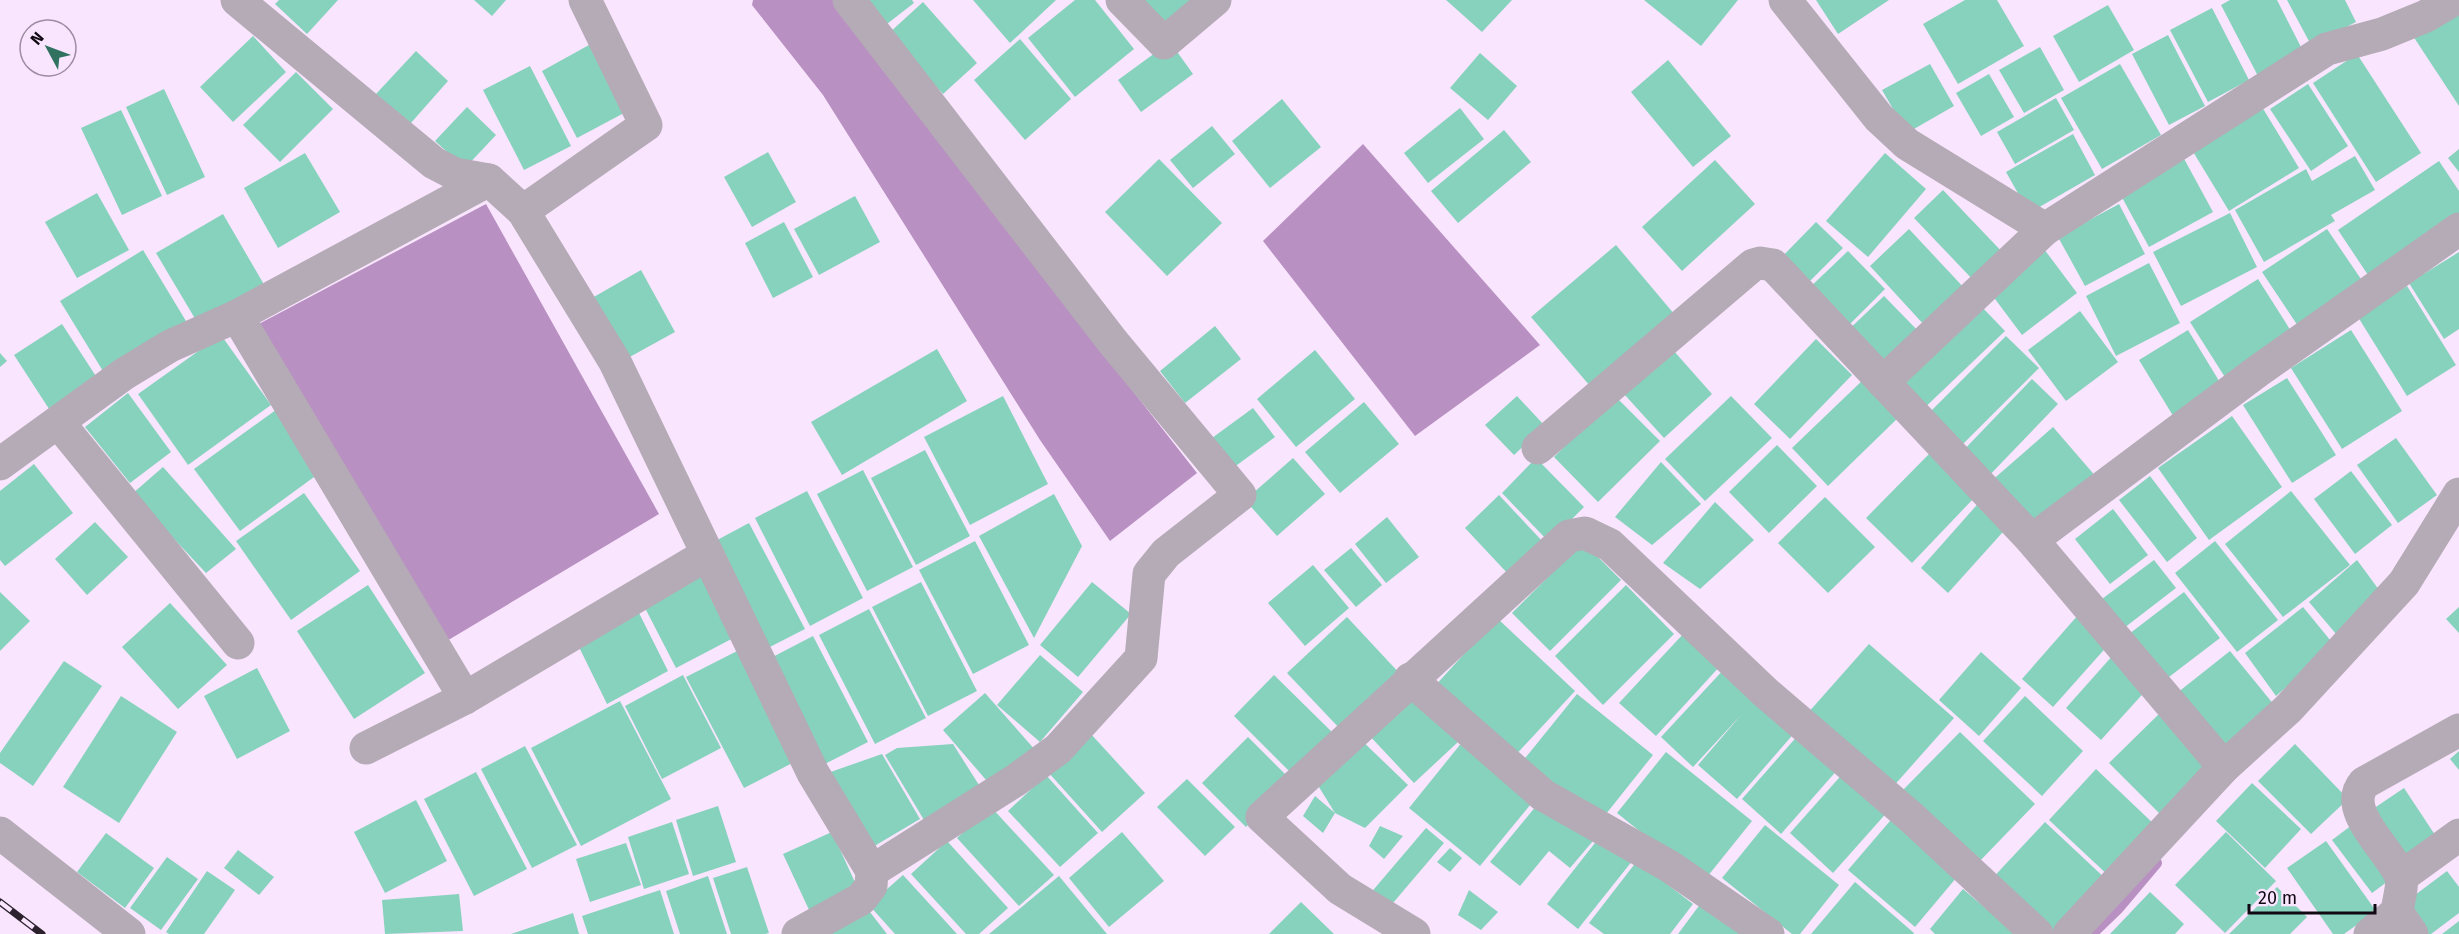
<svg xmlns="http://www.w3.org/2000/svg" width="2459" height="934" font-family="'Fira Sans',sans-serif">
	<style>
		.water { fill: #b890c1 }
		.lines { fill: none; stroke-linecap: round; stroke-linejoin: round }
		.stream { stroke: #b890c1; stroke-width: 12 }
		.building { fill: #86d2bc }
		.minor { stroke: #b5abb6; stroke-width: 33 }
		.rail-casing { stroke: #2b222d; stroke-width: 7 }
		.rail { stroke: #fae5ff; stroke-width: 4.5; stroke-dasharray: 14; stroke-linecap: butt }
	</style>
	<rect width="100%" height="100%" fill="#fae5ff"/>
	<g class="water">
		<path d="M753,0H836L971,184L1197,473L1110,541L1040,440L823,95L752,5Z"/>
		<path d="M1363,144L1540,345L1415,436L1263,241Z"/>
		<path d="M486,204L659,514L430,651L251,328Z"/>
	</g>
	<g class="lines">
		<path class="stream" d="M2091,934L2118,908L2156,863"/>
	</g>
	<g class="building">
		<path d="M279,0H338L307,34L275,4Z"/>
		<path d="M474,0H506L492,16Z"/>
		<path d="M862,0H912L914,3L883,27Z"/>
		<path d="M973,0H1056L1010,43Z"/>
		<path d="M1075,0H1095L1134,49L1075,97L1028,38Z"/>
		<path d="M1130,0H1198L1159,33Z"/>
		<path d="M1446,0H1512L1482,32Z"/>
		<path d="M1644,0H1738L1701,46Z"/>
		<path d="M1816,0H1889L1838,34Z"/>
		<path d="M1965,0H1997L2024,46L1958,84L1923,24Z"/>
		<path d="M2230,0H2277L2303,51L2258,76L2221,5Z"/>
		<path d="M2287,0H2345L2356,22L2311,45Z"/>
		<path d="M923,2L977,63L943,94L888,34Z"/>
		<path d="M2108,5L2134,50L2079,82L2053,36Z"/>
		<path d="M2459,6V106L2413,36Z"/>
		<path d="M2212,8L2249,80L2208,102L2170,30Z"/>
		<path d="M2168,35L2205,106L2169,125L2132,54Z"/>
		<path d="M253,36L286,72L233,122L200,87Z"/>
		<path d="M1020,39L1071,99L1025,140L974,80Z"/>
		<path d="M1170,42L1193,74L1141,112L1118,80Z"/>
		<path d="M589,45L624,113L577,138L542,71Z"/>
		<path d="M2040,47L2064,90L2024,113L1999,70Z"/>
		<path d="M416,51L448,81L410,124L376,94Z"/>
		<path d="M1480,53L1517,86L1488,120L1450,88Z"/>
		<path d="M2357,54L2421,153L2376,182L2313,83Z"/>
		<path d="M1668,60L1731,136L1693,167L1631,92Z"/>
		<path d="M1930,64L1954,106L1907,133L1882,90Z"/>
		<path d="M2120,64L2161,135L2102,169L2061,98Z"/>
		<path d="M530,66L571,146L524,170L483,90Z"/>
		<path d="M296,72L333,109L280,162L243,125Z"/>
		<path d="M1989,74L2014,117L1981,136L1956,93Z"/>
		<path d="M2308,84L2348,146L2311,171L2270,109Z"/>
		<path d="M164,89L205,177L167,195L126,107Z"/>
		<path d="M2056,98L2074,130L2015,164L1997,132Z"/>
		<path d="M1282,99L1321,147L1270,188L1232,141Z"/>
		<path d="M467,107L496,135L465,168L435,141Z"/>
		<path d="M2262,107L2299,168L2229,211L2192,150Z"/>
		<path d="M1460,108L1484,139L1428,183L1404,153Z"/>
		<path d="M121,110L162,196L122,215L81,128Z"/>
		<path d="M1212,126L1235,154L1193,188L1170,160Z"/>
		<path d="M1504,130L1531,162L1458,223L1431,191Z"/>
		<path d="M2073,134L2095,175L2029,213L2006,172Z"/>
		<path d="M2459,149V172L2448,158Z"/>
		<path d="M768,152L796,202L752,227L724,177Z"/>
		<path d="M305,153L340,212L278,248L244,188Z"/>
		<path d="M1885,153L1926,189L1868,257L1826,221Z"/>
		<path d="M2182,155L2213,212L2149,247L2118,190Z"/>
		<path d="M2355,156L2375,190L2331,215L2335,221L2264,262L2235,210L2306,169L2312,181Z"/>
		<path d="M1159,159L1222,223L1167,276L1105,212Z"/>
		<path d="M1715,160L1755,204L1682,271L1642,227Z"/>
		<path d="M2439,161L2459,191V221L2372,281L2338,230Z"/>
		<path d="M1943,190L2006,256L1977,284L1914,218Z"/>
		<path d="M97,193L129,250L77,278L45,222Z"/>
		<path d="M855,196L880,242L819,275L794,229Z"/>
		<path d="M2119,204L2145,254L2085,286L2058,237Z"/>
		<path d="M2230,213L2257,267L2181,306L2153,252Z"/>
		<path d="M223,214L266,288L200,327L156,253Z"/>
		<path d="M784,222L813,277L773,298L745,243Z"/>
		<path d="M1816,222L1843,248L1801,290L1775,264Z"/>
		<path d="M1909,229L1966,290L1926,327L1870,266Z"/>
		<path d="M2327,229L2365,285L2300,329L2262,272Z"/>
		<path d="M1616,245L1675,315L1590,386L1531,317Z"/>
		<path d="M2044,249L2077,293L2022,335L1989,291Z"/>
		<path d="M143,250L189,326L106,376L60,301Z"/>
		<path d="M1848,251L1885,289L1843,331L1805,292Z"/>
		<path d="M2459,252V329L2444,339L2409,283Z"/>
		<path d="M2149,263L2180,323L2116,356L2086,296Z"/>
		<path d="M641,270L675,332L626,359L592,298Z"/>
		<path d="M2258,279L2296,339L2228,382L2190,322Z"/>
		<path d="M2407,286L2456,365L2407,396L2358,317Z"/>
		<path d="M1884,296L1923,336L1883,376L1843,335Z"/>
		<path d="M1978,303L2005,331L1917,415L1890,386Z"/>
		<path d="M2080,311L2118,362L2066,401L2028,350Z"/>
		<path d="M62,324L101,384L53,415L14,355Z"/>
		<path d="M1215,326L1241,359L1185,403L1160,371Z"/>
		<path d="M2188,330L2224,389L2175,419L2139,360Z"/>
		<path d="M2351,330L2402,411L2342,449L2291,368Z"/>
		<path d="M221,335L271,405L188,465L138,394Z"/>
		<path d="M2006,336L2039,368L1954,453L1922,420Z"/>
		<path d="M1816,339L1852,375L1790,439L1754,404Z"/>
		<path d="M937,349L967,401L842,475L811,422Z"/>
		<path d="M1315,350L1355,399L1296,447L1257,399Z"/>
		<path d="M1673,350L1712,394L1664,438L1624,394Z"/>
		<path d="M0,353L7,361L0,367Z"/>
		<path d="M1866,377L1902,414L1828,486L1792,448Z"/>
		<path d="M2287,378L2336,455L2292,483L2243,405Z"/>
		<path d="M2032,379L2058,404L1983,482L1957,457Z"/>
		<path d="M128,393L171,452L130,483L85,427Z"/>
		<path d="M1003,396L1048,484L970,525L924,437Z"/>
		<path d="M1517,396L1545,426L1514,455L1485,425Z"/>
		<path d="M1615,396L1660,441L1598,502L1554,457Z"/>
		<path d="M1731,396L1772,438L1705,501L1665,459Z"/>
		<path d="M1364,402L1399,444L1340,493L1305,452Z"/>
		<path d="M280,407L325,469L240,531L194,469Z"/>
		<path d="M1253,408L1275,437L1233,468L1212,438Z"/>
		<path d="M2232,416L2282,487L2209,540L2158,468Z"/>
		<path d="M2053,427L2098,479L2033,534L1989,483Z"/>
		<path d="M2396,438L2437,495L2398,523L2357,465Z"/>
		<path d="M1777,445L1817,486L1769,533L1729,492Z"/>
		<path d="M925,450L970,536L916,565L871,478Z"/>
		<path d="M1929,454L1974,498L1912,563L1866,518Z"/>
		<path d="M1293,458L1325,494L1277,536L1245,500Z"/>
		<path d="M1536,458L1584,507L1549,542L1502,493Z"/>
		<path d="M1661,462L1701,504L1652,545L1615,517Z"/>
		<path d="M34,464L73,513L5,566L0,560V491Z"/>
		<path d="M163,467L236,549L206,573L132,494Z"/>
		<path d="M863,470L913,567L867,591L817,494Z"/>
		<path d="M2351,471L2392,525L2355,554L2314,499Z"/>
		<path d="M2150,476L2197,538L2167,562L2119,500Z"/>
		<path d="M807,491L863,598L810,626L755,518Z"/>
		<path d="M2291,491L2350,565L2283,617L2225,544Z"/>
		<path d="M304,493L360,571L291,620L236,541Z"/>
		<path d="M1054,494L1082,546L1034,638L979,536Z"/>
		<path d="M1499,495L1545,544L1510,576L1465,528Z"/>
		<path d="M1825,497L1875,547L1828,593L1778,543Z"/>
		<path d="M1983,498L2011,523L1948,593L1921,568Z"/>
		<path d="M1715,502L1754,540L1700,589L1663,563Z"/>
		<path d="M2113,509L2148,555L2110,584L2075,539Z"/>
		<path d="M1387,517L1419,557L1386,583L1355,544Z"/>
		<path d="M95,522L128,557L87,595L55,559Z"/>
		<path d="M749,523L805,629L760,652L706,546Z"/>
		<path d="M975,541L1029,645L973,674L919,570Z"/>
		<path d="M2215,541L2278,620L2237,652L2175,573Z"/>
		<path d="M1583,542L1621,580L1550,651L1512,613Z"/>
		<path d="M1351,548L1382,585L1356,607L1324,570Z"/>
		<path d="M2154,560L2176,588L2124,628L2102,599Z"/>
		<path d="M2357,560L2385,598L2337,635L2309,602Z"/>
		<path d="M1313,565L1349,608L1305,646L1268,603Z"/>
		<path d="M702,572L741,634L676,668L644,606Z"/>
		<path d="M921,582L977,691L928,716L872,607Z"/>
		<path d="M1092,582L1131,614L1078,677L1040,645Z"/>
		<path d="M368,585L425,673L354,719L297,631Z"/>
		<path d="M1626,585L1674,634L1603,705L1555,656Z"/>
		<path d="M0,592L30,621L0,651Z"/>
		<path d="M2184,592L2220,638L2165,680L2129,634Z"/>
		<path d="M170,603L227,665L178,709L122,647Z"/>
		<path d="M2303,607L2335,646L2276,696L2245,653Z"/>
		<path d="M2459,607V633L2446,619Z"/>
		<path d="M869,609L926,718L875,744L819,635Z"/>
		<path d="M639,613L668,671L607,704L578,645Z"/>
		<path d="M2078,615L2110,643L2053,707L2022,679Z"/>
		<path d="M1347,617L1402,676L1343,732L1287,673Z"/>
		<path d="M1497,618L1575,691L1511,760L1433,688Z"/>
		<path d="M1685,632L1721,665L1656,736L1619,703Z"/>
		<path d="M813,636L868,742L815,769L761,663Z"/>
		<path d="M1869,644L1954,718L1891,789L1807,714Z"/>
		<path d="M745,647L802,758L744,788L686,677Z"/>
		<path d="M2230,651L2275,706L2217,753L2172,697Z"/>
		<path d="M1981,652L2021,688L1979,736L1939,700Z"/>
		<path d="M2114,654L2149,687L2101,740L2066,708Z"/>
		<path d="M1040,655L1083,692L1040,742L997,705Z"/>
		<path d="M64,661L102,686L33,786L0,763V753Z"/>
		<path d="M1726,667L1797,730L1737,799L1698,765L1742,714L1693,767L1661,737Z"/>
		<path d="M257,668L290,731L237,759L204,696Z"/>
		<path d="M683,675L721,748L662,779L625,706Z"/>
		<path d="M1274,675L1334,734L1293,775L1234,716Z"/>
		<path d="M1410,692L1458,742L1414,783L1367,733Z"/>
		<path d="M985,693L1036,751L993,788L943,730Z"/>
		<path d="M1577,694L1653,755L1598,824L1522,762Z"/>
		<path d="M121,696L177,732L119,823L63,787Z"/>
		<path d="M2025,696L2083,751L2042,796L1983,741Z"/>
		<path d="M620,701L671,799L581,846L531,748Z"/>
		<path d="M2159,714L2215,769L2165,819L2109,763Z"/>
		<path d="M1960,732L2035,804L1976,865L1901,792Z"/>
		<path d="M1090,733L1145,793L1102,832L1048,772Z"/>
		<path d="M1800,733L1839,768L1781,834L1742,799Z"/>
		<path d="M1357,736L1408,785L1365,828L1335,813L1314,779Z"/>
		<path d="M1248,737L1292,781L1246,827L1202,783Z"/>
		<path d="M1463,741L1535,799L1480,866L1409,808Z"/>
		<path d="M953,744L979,785L924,820L885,755L897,748Z"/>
		<path d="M2295,744L2348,799L2311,834L2258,781Z"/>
		<path d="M525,746L577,845L532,868L481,769Z"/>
		<path d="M2459,751V770L2450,759Z"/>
		<path d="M1666,752L1752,821L1703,882L1617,813Z"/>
		<path d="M882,754L920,819L866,851L822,775Z"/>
		<path d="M2096,769L2157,827L2110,877L2049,820Z"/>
		<path d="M1846,770L1890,809L1833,873L1790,833Z"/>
		<path d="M476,772L527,869L474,896L424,799Z"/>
		<path d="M1046,775L1098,833L1060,867L1008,811Z"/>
		<path d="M1187,779L1235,827L1205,856L1157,807Z"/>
		<path d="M2252,783L2301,829L2265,868L2216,821Z"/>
		<path d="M2404,788L2441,844L2402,870L2364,815Z"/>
		<path d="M1315,796L1335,813L1323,833L1303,816Z"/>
		<path d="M416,800L447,861L385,893L354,832Z"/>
		<path d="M1541,800L1593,841L1570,868L1549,851L1520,886L1490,862Z"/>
		<path d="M718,806L736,862L693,876L676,820Z"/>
		<path d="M991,807L1054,875L1019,906L957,838Z"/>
		<path d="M1896,814L1962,871L1915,927L1848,870Z"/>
		<path d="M672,822L689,874L644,889L628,837Z"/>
		<path d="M2045,822L2108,881L2058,934H2039L1987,884Z"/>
		<path d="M2356,822L2395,876L2372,893L2332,840Z"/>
		<path d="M1765,825L1839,885L1800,934H1792L1722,878Z"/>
		<path d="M1380,826L1403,836L1384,859L1369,846Z"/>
		<path d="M1426,828L1444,843L1387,910L1369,895Z"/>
		<path d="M832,832L859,891L811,914L783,854Z"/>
		<path d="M1122,832L1164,881L1109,927L1069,878Z"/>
		<path d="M2226,832L2276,881L2225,933L2175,885Z"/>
		<path d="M106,833L154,868L125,908L77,872Z"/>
		<path d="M1602,834L1633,860L1578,929L1547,904Z"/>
		<path d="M947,841L1008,908L979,934H966L911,874Z"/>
		<path d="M2326,841L2376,911L2344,934H2333L2287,868Z"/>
		<path d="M626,843L641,885L590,902L576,859Z"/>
		<path d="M1450,848L1462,858L1450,872L1437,862Z"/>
		<path d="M238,850L274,877L259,895L224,868Z"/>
		<path d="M167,857L198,879L161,930L130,908Z"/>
		<path d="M1637,861L1693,904L1670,934H1604L1589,923Z"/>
		<path d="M747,867L769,933L765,934H731L713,878Z"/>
		<path d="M207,871L235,890L204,934H169L166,932Z"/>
		<path d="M2447,871L2459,887V913L2431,934H2426L2403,904Z"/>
		<path d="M903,875L957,934H895L869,905Z"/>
		<path d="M708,876L727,934H680L666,891Z"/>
		<path d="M1059,876L1107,934H989Z"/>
		<path d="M1855,882L1914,933L1913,934H1811Z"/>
		<path d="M2277,887L2307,917L2290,934H2229Z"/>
		<path d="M1963,889L2016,934H1935L1930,929Z"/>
		<path d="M660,890L674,934H588L582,916Z"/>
		<path d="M1469,890L1498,912L1481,930L1458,915Z"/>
		<path d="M2150,892L2184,924L2175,934H2110Z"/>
		<path d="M459,894L463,931L385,934L382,900Z"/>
		<path d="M1704,899L1751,934H1678Z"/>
		<path d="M1301,902L1334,934H1269Z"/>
		<path d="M866,907L887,934H831Z"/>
		<path d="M573,913L579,934H511Z"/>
		<path d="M2459,921V934H2442Z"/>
	</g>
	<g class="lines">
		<g class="minor">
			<path d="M237,0L434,163L455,174L489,180L523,211L615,362L813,773L872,871L871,886L861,899L798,934"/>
			<path d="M849,0L1113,342L1240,495L1166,553L1149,574L1141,658L1058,749L1016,780L872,871"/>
			<path d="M1122,0L1164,43L1215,0"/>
			<path d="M1785,0L1879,118L1907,144L2045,229"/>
			<path d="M523,211L646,125L585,0"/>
			<path d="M237,316L465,698"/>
			<path d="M1883,382L2045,229L2327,49L2382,34L2426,16L2453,0"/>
			<path d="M58,422L238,643"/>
			<path d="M1538,448L1753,265L1760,263L1773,265L2032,540L2258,371L2459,229"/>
			<path d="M0,464L124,374L170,346L237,316L489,180"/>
			<path d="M2032,540L2224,767"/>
			<path d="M1410,679L1543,795L1669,866L1768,934"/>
			<path d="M366,748L465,698L706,555"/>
			<path d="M0,833L129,934"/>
			<path d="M2401,877L2459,835"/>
			<path d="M1414,934L1340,889L1262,817L1569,536L1585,533L1610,545L1766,693L1911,817L2037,934"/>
			<path d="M2069,934L2224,767L2288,709L2404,583L2459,494"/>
			<path d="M2370,934L2397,912"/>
			<path d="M2412,934L2397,912C2398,902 2404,884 2400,875C2389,849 2341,810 2364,783L2459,730"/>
		</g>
		<g class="rail-casing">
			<path id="rail" d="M0,902L42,934"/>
		</g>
		<use href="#rail" class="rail"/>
	</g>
	<g transform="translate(48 48) rotate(311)"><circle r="28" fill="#fae5ff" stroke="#9c8da0" stroke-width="1.5"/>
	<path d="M0-4.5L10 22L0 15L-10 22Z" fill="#317160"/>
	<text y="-9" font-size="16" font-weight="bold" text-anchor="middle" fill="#100912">N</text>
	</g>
	<path d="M2249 904v9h126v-9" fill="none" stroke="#100912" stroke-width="3"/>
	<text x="2258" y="904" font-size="18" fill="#100912" stroke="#fae5ff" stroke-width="4.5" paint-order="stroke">20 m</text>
</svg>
